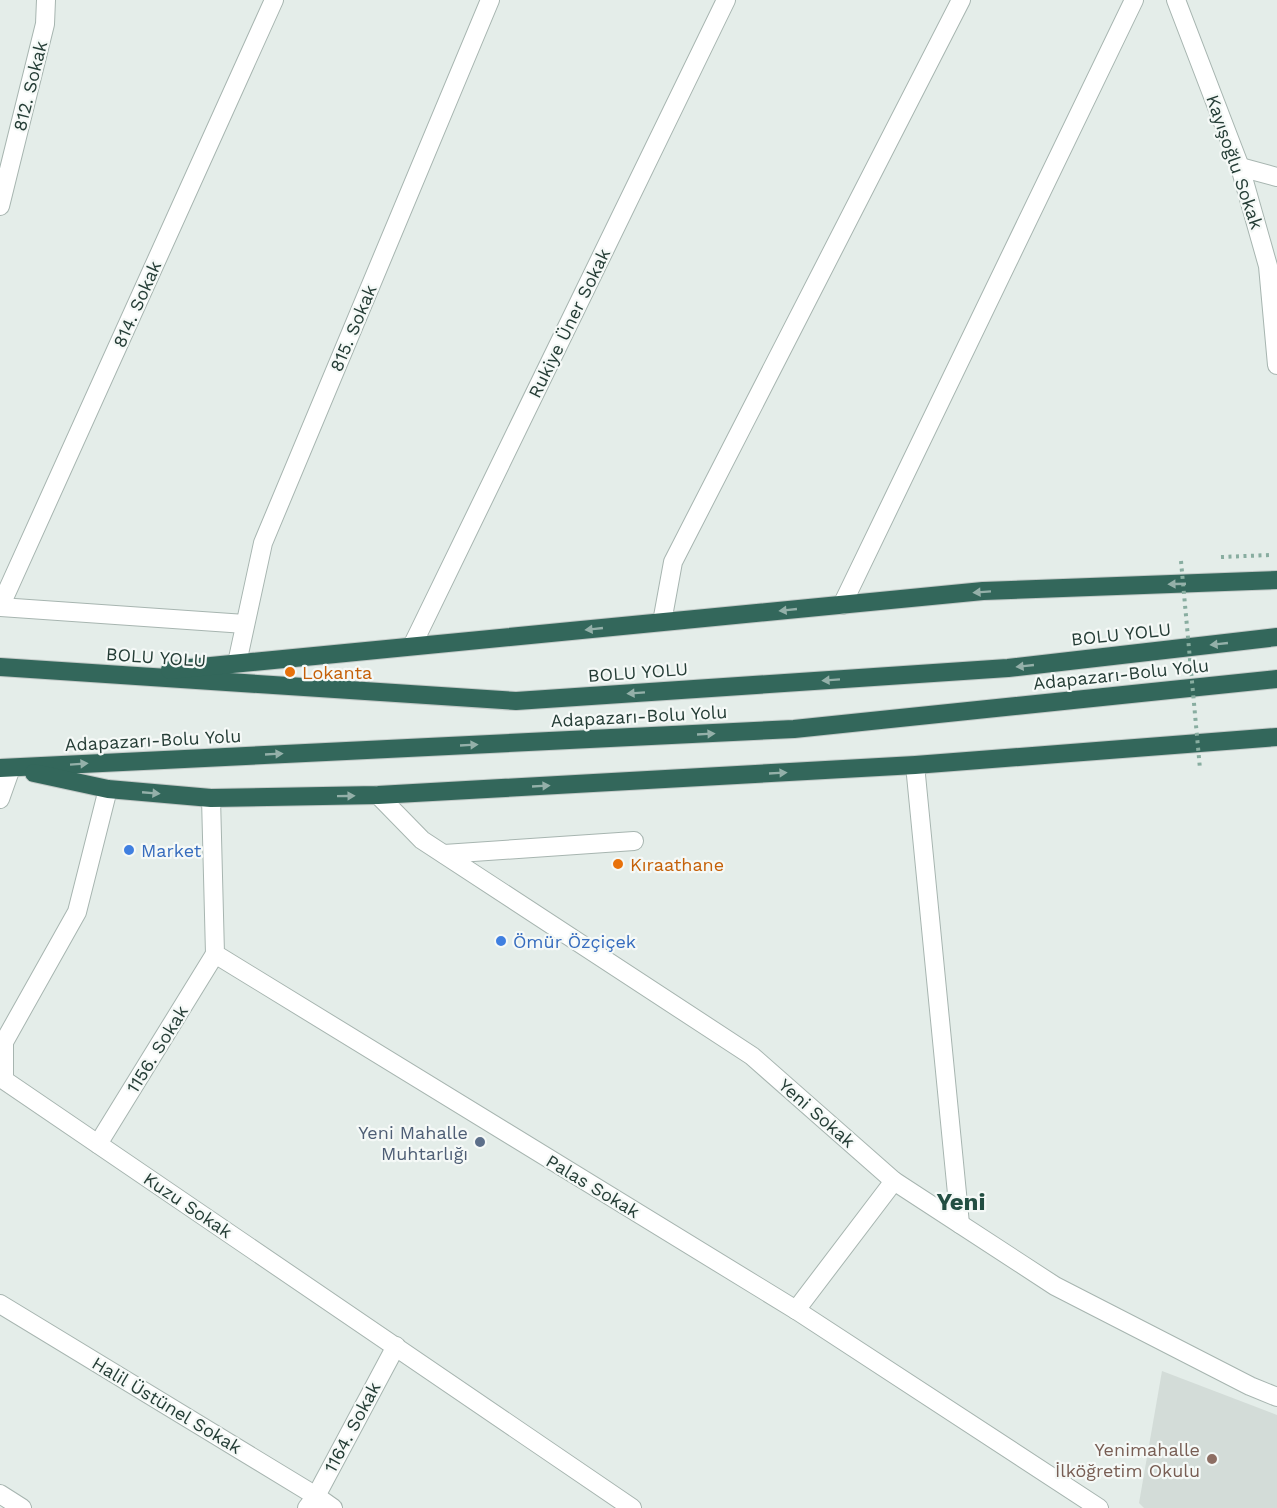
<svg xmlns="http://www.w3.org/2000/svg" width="1277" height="1508" font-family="'Work Sans',sans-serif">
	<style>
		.built { fill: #d3dcd8 }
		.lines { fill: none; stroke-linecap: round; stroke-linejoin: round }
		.minor-casing { stroke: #a7b5b0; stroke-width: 20 }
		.highway-casing { stroke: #c2c9c7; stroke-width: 20 }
		.path { stroke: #88ada0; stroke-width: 4; stroke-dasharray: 3 4.5; stroke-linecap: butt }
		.minor { stroke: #fff; stroke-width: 18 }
		.highway { stroke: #33675b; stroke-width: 18 }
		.path-bridge { stroke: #88ada0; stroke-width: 4; stroke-dasharray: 3 4.5; stroke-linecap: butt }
		.oneway { fill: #94b0a9 }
		.food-dot { fill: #e8710a; stroke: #f5f9f7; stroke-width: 2 }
		.shop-dot { fill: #3f7fe0; stroke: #f5f9f7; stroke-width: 2 }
		.service-dot { fill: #5c6f8a; stroke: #f5f9f7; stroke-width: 2 }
		.education-dot { fill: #8d6e63; stroke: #f5f9f7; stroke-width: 2 }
		.labels { text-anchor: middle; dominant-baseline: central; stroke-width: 4.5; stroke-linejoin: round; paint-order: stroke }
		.street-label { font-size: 18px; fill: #253d36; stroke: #f5f9f7 }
		.food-label { font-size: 18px; fill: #c56008; stroke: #f5f9f7; text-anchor: start }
		.shop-label { font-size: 18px; fill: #366cbe; stroke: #f5f9f7; text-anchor: start }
		.service-label { font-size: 18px; fill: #4e5e75; stroke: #f5f9f7; text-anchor: end }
		.education-label { font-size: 18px; fill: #785e54; stroke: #f5f9f7; text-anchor: end }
		.district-label { font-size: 24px; font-weight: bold; fill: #234e42; stroke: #f5f9f7 }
	</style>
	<rect width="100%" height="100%" fill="#e4ede9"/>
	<path class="built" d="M1162,1371L1277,1415V1508H1144L1139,1503Z"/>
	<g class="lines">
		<g class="minor-casing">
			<g id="minor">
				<path d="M1176,0L1240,167L1268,266L1277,365"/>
				<path d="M1240,167L1277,177"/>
				<path d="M0,206L45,24L46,0"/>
				<path d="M842,605L1134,0"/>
				<path d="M0,607L274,0"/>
				<path d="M0,607L245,624"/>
				<path d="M662,622L673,562L961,0"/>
				<path d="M412,646L726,0"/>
				<path d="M237,663L263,543L490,0"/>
				<path d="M915,765L960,1224"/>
				<path d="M108,789L77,912L4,1042V1080L632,1508"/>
				<path d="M378,795L422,840L752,1056L894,1181L1055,1286L1250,1386L1277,1397"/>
				<path d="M211,798L215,954L796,1310L1099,1508"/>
				<path d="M0,799L11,768"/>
				<path d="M444,854L634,841"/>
				<path d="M98,1144L215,954"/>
				<path d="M0,1304L316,1496L333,1508"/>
				<path d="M796,1310L894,1181"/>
				<path d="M0,1494L22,1508"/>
				<path d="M307,1508L316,1496L396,1346"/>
			</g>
		</g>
		<g class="highway-casing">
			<g id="highway">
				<path d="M0,667L516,701L1008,668L1277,637"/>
				<path d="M170,670L983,591L1277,580"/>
				<path d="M0,768L794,729L1277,679"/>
				<path d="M34,773L108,789L211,798L378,795L915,765L1277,737"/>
			</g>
		</g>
		<path class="path" d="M1221,557L1270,555"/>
		<use href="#minor" class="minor"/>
		<use href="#highway" class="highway"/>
		<path class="path-bridge" d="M1181,561L1200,769"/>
	</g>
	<defs><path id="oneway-solid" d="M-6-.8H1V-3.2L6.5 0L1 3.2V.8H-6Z" transform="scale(1.5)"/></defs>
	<g class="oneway">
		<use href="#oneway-solid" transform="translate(1177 584) rotate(178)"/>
		<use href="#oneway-solid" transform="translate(982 592) rotate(176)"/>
		<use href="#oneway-solid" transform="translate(788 610) rotate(174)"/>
		<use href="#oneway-solid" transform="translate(594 629) rotate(174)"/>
		<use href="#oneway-solid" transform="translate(1219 644) rotate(174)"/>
		<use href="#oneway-solid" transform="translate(1025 666) rotate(174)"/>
		<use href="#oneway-solid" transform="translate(831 680) rotate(176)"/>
		<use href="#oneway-solid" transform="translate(636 693) rotate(176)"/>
		<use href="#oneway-solid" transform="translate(706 734) rotate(-3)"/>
		<use href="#oneway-solid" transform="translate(469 745) rotate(-3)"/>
		<use href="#oneway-solid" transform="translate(274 754) rotate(-3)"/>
		<use href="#oneway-solid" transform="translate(79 764) rotate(-4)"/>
		<use href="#oneway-solid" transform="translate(778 773) rotate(-3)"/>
		<use href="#oneway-solid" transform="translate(541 786) rotate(-3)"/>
		<use href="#oneway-solid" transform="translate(151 793) rotate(5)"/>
		<use href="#oneway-solid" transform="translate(346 796) rotate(-1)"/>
	</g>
	<g class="food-dot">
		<circle cx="290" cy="672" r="6"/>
		<circle cx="618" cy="864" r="6"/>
	</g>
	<g class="shop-dot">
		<circle cx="129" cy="850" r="6"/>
		<circle cx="501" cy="941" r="6"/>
	</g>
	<circle class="service-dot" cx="480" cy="1142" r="6"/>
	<circle class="education-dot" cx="1212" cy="1459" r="6"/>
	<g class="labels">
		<g class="street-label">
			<text transform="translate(30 86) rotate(-76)">812. Sokak</text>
			<text transform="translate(1235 162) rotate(71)">Kayışoğlu Sokak</text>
			<text transform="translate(137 304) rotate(-66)">814. Sokak</text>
			<text transform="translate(569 323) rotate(-64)">Rukiye Üner Sokak</text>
			<text transform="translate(353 328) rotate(-67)">815. Sokak</text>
			<text transform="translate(1121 634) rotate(-6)">BOLU YOLU</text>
			<text transform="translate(156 657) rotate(4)">BOLU YOLU</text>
			<text transform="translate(638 672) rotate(-4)">BOLU YOLU</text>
			<text transform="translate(1121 674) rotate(-6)">Adapazarı-Bolu Yolu</text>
			<text transform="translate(639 716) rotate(-3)">Adapazarı-Bolu Yolu</text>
			<text transform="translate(153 740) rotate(-3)">Adapazarı-Bolu Yolu</text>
			<text transform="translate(157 1049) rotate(-58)">1156. Sokak</text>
			<text transform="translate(817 1113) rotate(41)">Yeni Sokak</text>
			<text transform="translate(593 1186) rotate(31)">Palas Sokak</text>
			<text transform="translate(188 1205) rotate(34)">Kuzu Sokak</text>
			<text transform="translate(167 1405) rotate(31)">Halil Üstünel Sokak</text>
			<text transform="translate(352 1427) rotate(-62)">1164. Sokak</text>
		</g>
		<g class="food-label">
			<text x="302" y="672">Lokanta</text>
			<text x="630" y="864">Kıraathane</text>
		</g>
		<g class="shop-label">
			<text x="141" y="850">Market</text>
			<text x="513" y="941">Ömür Özçiçek</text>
		</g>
		<g class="service-label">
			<text x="468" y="1132">Yeni Mahalle<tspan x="468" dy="21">Muhtarlığı</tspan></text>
		</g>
		<g class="education-label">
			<text x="1200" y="1449">Yenimahalle<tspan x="1200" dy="21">İlköğretim Okulu</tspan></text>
		</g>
		<g class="district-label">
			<text x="961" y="1202">Yeni</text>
		</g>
	</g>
</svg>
